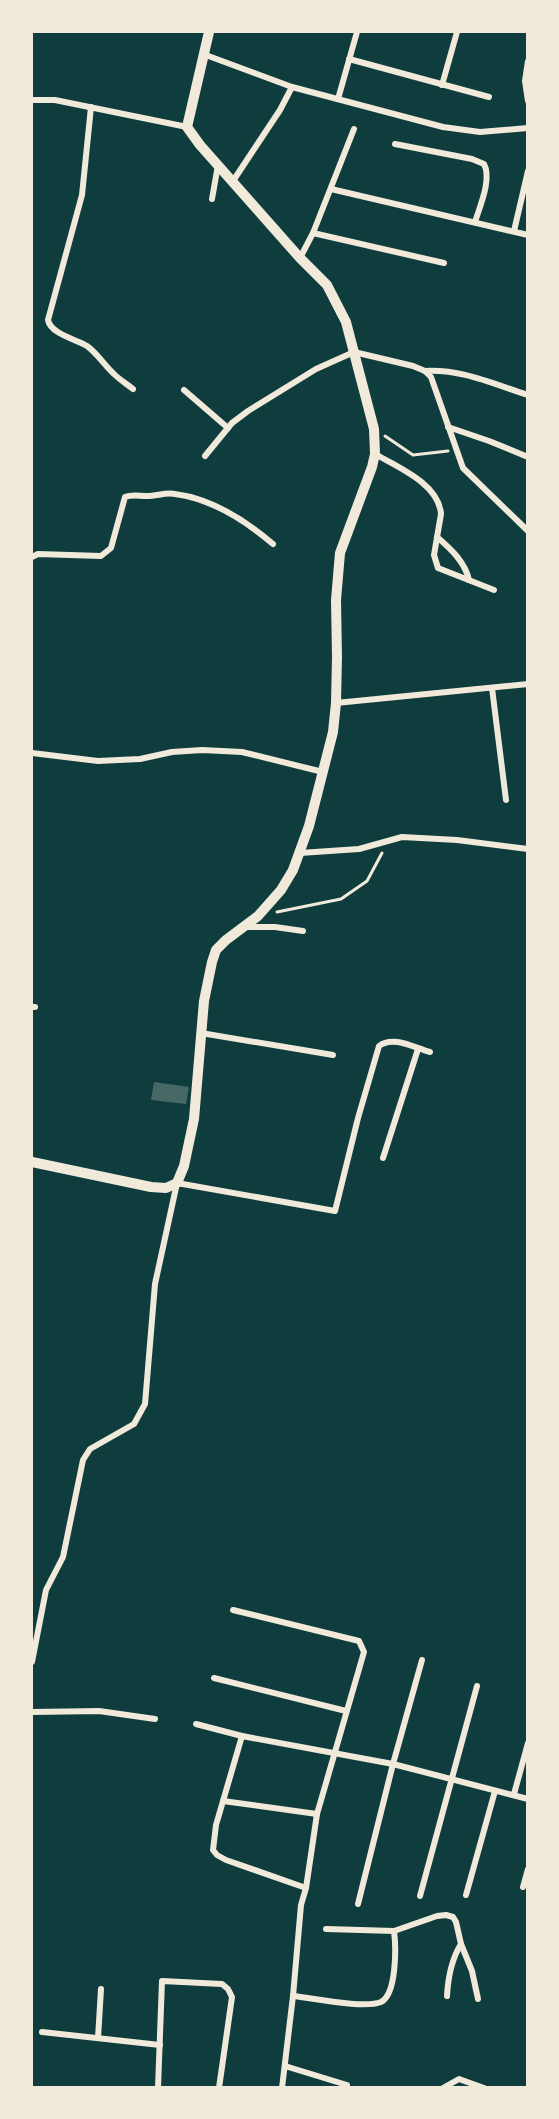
<svg xmlns="http://www.w3.org/2000/svg" width="559" height="2119" font-family="'Asap Condensed',sans-serif">
	<style>
		.building { fill: #486865 }
		.lines { fill: none; stroke-linecap: round; stroke-linejoin: round }
		.path { stroke: #f1e9da; stroke-width: 3 }
		.minor { stroke: #f1e9da; stroke-width: 6 }
		.tertiary { stroke: #f1e9da; stroke-width: 10 }
	</style>
	<rect width="100%" height="100%" fill="#0f3d3e"/>
	<path class="building" d="M154,1082L189,1087L186,1104L151,1100Z"/>
	<g class="lines">
		<g class="path">
			<path d="M385,436L413,455L448,451"/>
			<path d="M277,912L341,899L367,881L382,853"/>
		</g>
		<g class="minor">
			<path d="M203,54L292,87"/>
			<path d="M349,59L489,97"/>
			<path d="M528,61L525,81L528,101"/>
			<path d="M442,85L457,32"/>
			<path d="M338,99L357,32"/>
			<path d="M32,100H55L187,127"/>
			<path d="M91,107L82,195L48,320C51,334 75,339 87,346C98,354 104,365 114,374C120,380 127,384 133,389"/>
			<path d="M395,144L472,159L484,164C492,179 480,206 475,222"/>
			<path d="M233,181L280,110L292,87L443,127L480,132L528,128"/>
			<path d="M331,189L528,235"/>
			<path d="M212,199L218,165"/>
			<path d="M514,231L528,171"/>
			<path d="M313,233L444,263"/>
			<path d="M300,258L313,233L354,129"/>
			<path d="M425,371C462,369 493,384 528,395"/>
			<path d="M184,390L228,428"/>
			<path d="M448,427L489,441L528,457"/>
			<path d="M375,454C398,467 439,484 441,514L434,555L438,568L494,590"/>
			<path d="M205,456L232,423L248,411L316,369L354,352L413,366L425,371L431,377L463,468L528,531"/>
			<path d="M437,537C451,549 465,562 469,580"/>
			<path d="M32,557L38,554L101,556L111,548L125,497C132,494 139,496 147,496C157,496 166,492 175,494C213,499 245,520 273,544"/>
			<path d="M492,688L506,800"/>
			<path d="M336,703L528,684"/>
			<path d="M32,753L98,761L140,759L172,752L202,750L242,752L323,772"/>
			<path d="M300,853L359,849L402,837L457,840L528,849"/>
			<path d="M244,927H275L303,931"/>
			<path d="M32,1007H35"/>
			<path d="M201,1033L333,1055"/>
			<path d="M383,1158L418,1049"/>
			<path d="M233,1610L359,1641L364,1652L317,1814L306,1888L301,1905L293,1996L282,2088"/>
			<path d="M32,1662L46,1590L63,1557L83,1460L90,1449L134,1424L145,1404L155,1284L177,1183L335,1211L358,1118L379,1046C393,1035 415,1048 430,1052"/>
			<path d="M214,1678L346,1711"/>
			<path d="M32,1712L99,1711L155,1719"/>
			<path d="M196,1724L242,1736L393,1764L528,1799"/>
			<path d="M242,1736L216,1825L213,1850L217,1855L226,1860L306,1888"/>
			<path d="M514,1794L528,1743"/>
			<path d="M223,1801L317,1814"/>
			<path d="M523,1887L528,1869"/>
			<path d="M466,1895L495,1791"/>
			<path d="M420,1896L477,1686"/>
			<path d="M358,1904L393,1764L422,1660"/>
			<path d="M394,1931L437,1916L446,1915L453,1917L456,1922L461,1944L472,1971L478,1999"/>
			<path d="M293,1996C313,1998 364,2009 381,2002C397,1994 396,1946 394,1931L326,1929"/>
			<path d="M447,1996C448,1978 451,1960 461,1944"/>
			<path d="M42,2032L160,2045"/>
			<path d="M98,2038L101,1989"/>
			<path d="M285,2066L347,2085"/>
			<path d="M158,2088L162,1981L222,1984L228,1989L232,1997L219,2088"/>
			<path d="M443,2088L459,2079L484,2088"/>
		</g>
		<path class="tertiary" d="M32,1162L151,1187L166,1188L177,1183L184,1166L194,1119L204,1001L212,962L216,950L226,940L258,916L281,890L293,870L309,826L333,732L336,703L337,657L336,600L340,553L372,467L375,454L374,429L346,322L327,285L300,258L200,145L187,127L209,32"/>
	</g>
	<rect width="559" height="2119" fill="none" stroke="#f1e9da" stroke-width="66"/>
</svg>
